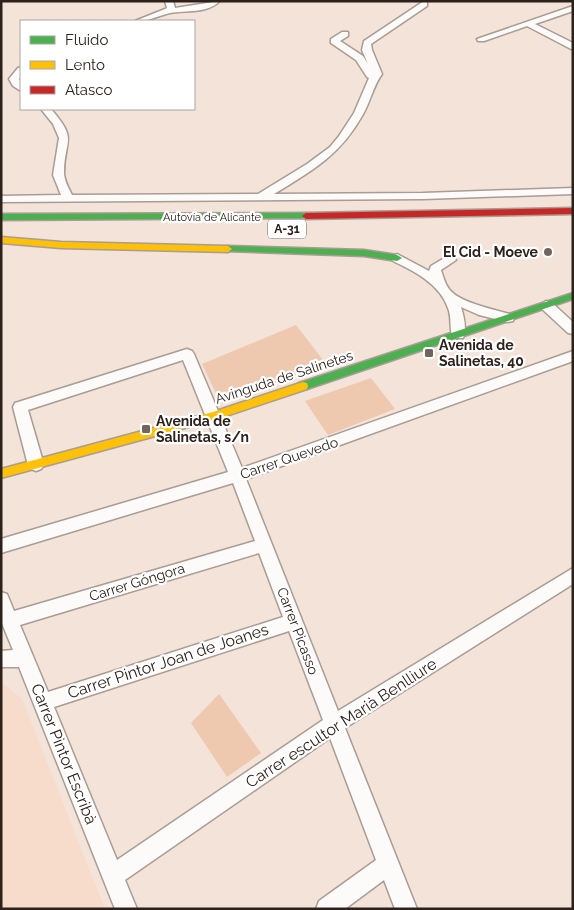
<svg xmlns="http://www.w3.org/2000/svg" width="574" height="910" font-family="Raleway,sans-serif">
	<style>
		.built { fill: #f7dccb }
		.green { fill: #efc8b0 }
		.lines { fill: none; stroke-linecap: round; stroke-linejoin: round }
		.street-casing { stroke: #a89c94; stroke-width: 3 }
		.fast-casing { stroke: #a89c94; stroke-width: 3 }
		.slow-casing { stroke: #a89c94; stroke-width: 3 }
		.jam-casing { stroke: #a89c94; stroke-width: 3 }
		.street { fill: #fdfbf9; fill-rule: evenodd }
		.fast { fill: #4caf50; fill-rule: evenodd }
		.slow { fill: #ffc107; fill-rule: evenodd }
		.jam { fill: #c62828; fill-rule: evenodd }
		.poi-dot { fill: #72655e; stroke: #fff; stroke-width: 2 }
		.labels { text-anchor: middle; dominant-baseline: central; stroke-width: 4.5; stroke-linejoin: round; paint-order: stroke }
		.far-street-label { font-size: 11px; fill: #2c211b; stroke: #fff }
		.shield { fill: #fff; stroke: #6b645f; stroke-width: 1 }
		.shield-label { font-size: 12px; font-weight: bold; fill: #2c211b }
		.poi-label { font-size: 14px; font-weight: bold; fill: #2c211b; stroke: #fff; text-anchor: start }
		.street-label { font-size: 14px; fill: #2c211b; stroke: #fff }
		.near-street-label { font-size: 16px; fill: #2c211b; stroke: #fff }
	</style>
	<rect width="100%" height="100%" fill="#f3e3d9"/>
	<path class="built" d="M1,682L22,699L105,909H1Z"/>
	<g class="green">
		<path d="M296,325L327,365L220,402L202,364Z"/>
		<path d="M371,378L395,409L328,435L305,401Z"/>
		<path d="M219,694L261,753L227,777L191,723Z"/>
	</g>
	<g class="lines">
		<g class="street-casing">
			<g id="street">
				<path d="M173,1L175,8L220,1C206,14 187,10 170,13C157,16 148,22 135,21L165,9L167,8L165,1Z"/>
				<path d="M424,1L427,2V6L371,44L372,50L382,74C373,86 370,103 362,116C340,155 312,171 274,194L423,193L573,188V194L423,199L1,202V196L61,195L53,175L59,138L53,124L41,109H51C79,141 64,139 64,173C64,180 69,189 72,195L258,194L307,164L330,147L339,136L354,113L369,78L367,77L356,60L331,43V39L342,32H348V36L340,41L363,56L368,64L362,50L364,41Z"/>
				<path d="M573,6V11L535,24L573,43V50L527,26L484,41H478L477,39Z"/>
				<path d="M21,67V76L19,79L21,83V91L13,86L9,79L18,68Z"/>
				<path d="M397,254L429,271L431,266L446,257H454L456,260L441,270C444,279 446,288 454,294C467,304 496,310 513,315L514,318L513,321L508,322L479,315L461,307C464,317 467,329 463,338H453C449,330 452,317 448,308C440,284 414,271 393,261L391,258Z"/>
				<path d="M546,301L551,302L573,322V334L568,333L541,308L540,305Z"/>
				<path d="M187,349L192,351L194,354L242,468L573,351V361L246,479L338,711L573,568V584L345,728L417,909H395L384,880L345,909H316L319,901L376,860L330,738L125,880L137,909H115L19,667H1V651L13,650L1,621V592L7,594L14,611L255,541L233,483L1,553V539L228,472L183,360L28,410L44,465L41,469L36,471L31,469L28,465L13,407L15,403ZM259,553L283,617L48,692L20,625ZM289,631L323,720L117,860L54,707Z"/>
			</g>
		</g>
		<g class="fast-casing">
			<g id="fast">
				<path d="M306,213L310,216L309,218L1,220V214Z"/>
				<path d="M228,246L364,250L397,255L402,258L397,261L364,256L225,251V247Z"/>
				<path d="M573,293V299L307,389H299L298,386L299,383Z"/>
			</g>
		</g>
		<g class="slow-casing">
			<g id="slow">
				<path d="M1,237L61,242L228,246L232,249L228,252L61,248L1,243Z"/>
				<path d="M303,382L307,383L308,386L307,389L214,420L1,478V469L213,412Z"/>
			</g>
		</g>
		<g class="jam-casing">
			<path id="jam" d="M573,208V214L306,219L302,216L306,213Z"/>
		</g>
		<use href="#street" class="street"/>
		<use href="#fast" class="fast"/>
		<use href="#slow" class="slow"/>
		<use href="#jam" class="jam"/>
	</g>
	<g class="poi-dot">
		<circle cx="548" cy="252" r="5"/>
		<rect x="424" y="348" width="10" height="10" rx="2.5"/>
		<rect x="141" y="424" width="10" height="10" rx="2.5"/>
	</g>
	<g class="labels">
		<g class="far-street-label">
			<text x="212" y="217">Autovía de Alicante</text>
		</g>
		<rect class="shield" x="268" y="219.5" width="38" height="19" rx="4"/>
		<g class="shield-label">
			<text x="287" y="229">A-31</text>
		</g>
		<g class="poi-label">
			<text x="538" y="252" text-anchor="end">El Cid - Moeve</text>
			<text x="439" y="345">Avenida de<tspan x="439" dy="16">Salinetas, 40</tspan></text>
			<text x="156" y="421">Avenida de<tspan x="156" dy="16">Salinetas, s/n</tspan></text>
		</g>
		<g class="street-label">
			<text transform="translate(284 377) rotate(-18)">Avinguda de Salinetes</text>
			<text transform="translate(289 458) rotate(-19)">Carrer Quevedo</text>
			<text transform="translate(137 582) rotate(-17)">Carrer Góngora</text>
			<text transform="translate(298 631) rotate(69)">Carrer Picasso</text>
		</g>
		<g class="near-street-label">
			<text transform="translate(168 661) rotate(-18)">Carrer Pintor Joan de Joanes</text>
			<text transform="translate(341 723) rotate(-33)">Carrer escultor Marià Benlliure</text>
			<text transform="translate(64 754) rotate(68)">Carrer Pintor Escribà</text>
		</g>
	</g>
	<rect width="574" height="910" fill="none" stroke="#2c211b" stroke-width="5"/>
	<rect x="20" y="20" width="175" height="90" fill="#ffffff" stroke="#aba6a4"/>
	<rect x="30" y="36" width="25" height="8" fill="#4caf50" stroke="#aba6a4"/>
	<text x="65" y="45" font-size="15" fill="#2c211b">Fluido</text>
	<rect x="30" y="61" width="25" height="8" fill="#ffc107" stroke="#aba6a4"/>
	<text x="65" y="70" font-size="15" fill="#2c211b">Lento</text>
	<rect x="30" y="86" width="25" height="8" fill="#c62828" stroke="#aba6a4"/>
	<text x="65" y="95" font-size="15" fill="#2c211b">Atasco</text>
</svg>
